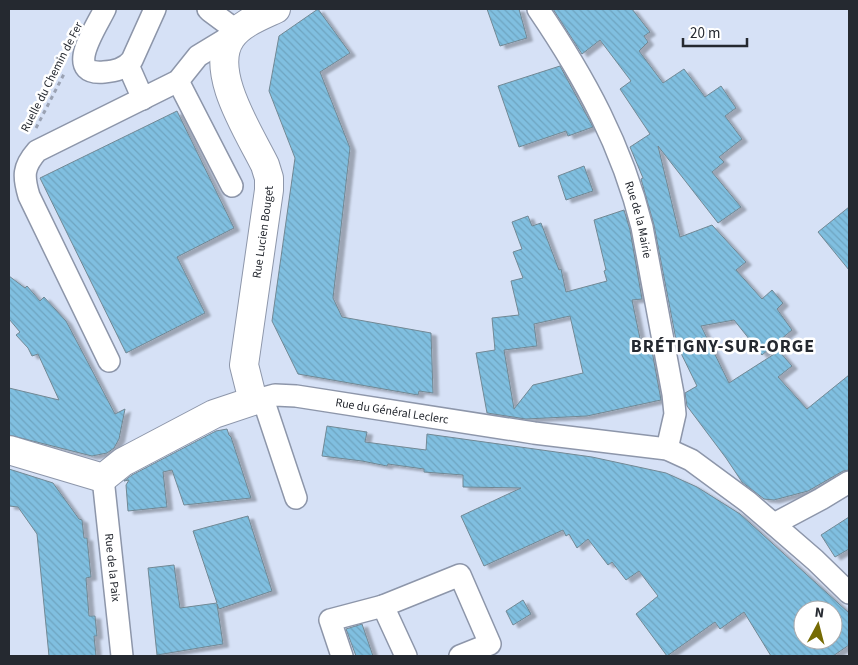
<svg xmlns="http://www.w3.org/2000/svg" width="858" height="665" font-family="'Source Sans 3',sans-serif">
	<style>
		.building { fill: url(#building-back-hatch); stroke: #728894; fill-rule: evenodd; filter: url(#shadow) }
		.lines { fill: none; stroke-linecap: round; stroke-linejoin: round }
		.minor-casing { stroke: #8d96aa; stroke-width: 24 }
		.major-casing { stroke: #8d96aa; stroke-width: 30 }
		.path { stroke: #9aa2b3; stroke-width: 3; stroke-dasharray: 4 4; stroke-linecap: butt }
		.minor { stroke: #fff; stroke-width: 21 }
		.major { stroke: #fff; stroke-width: 28 }
		.labels { text-anchor: middle; dominant-baseline: central; stroke-width: 5; stroke-linejoin: round; paint-order: stroke }
		.street-label { font-size: 12px; fill: #252930; stroke: #fff }
		.district-label { font-size: 18px; font-weight: bold; letter-spacing: 1px; fill: #252930; stroke: #fff }
	</style>
	<defs>
		<pattern id="building-back-hatch" width="6" height="6" patternUnits="userSpaceOnUse" patternTransform="scale(1.25)"><rect width="6" height="6" fill="#80bfe0"/><path d="M-1 5l2 2M0 0l6 6M5-1l2 2" fill="none" stroke="#6ea4c0"/></pattern>
		<filter id="shadow"><feDropShadow dx="5.5" dy="3" stdDeviation="1" flood-color="#0004"/></filter>
	</defs>
	<rect width="100%" height="100%" fill="#d6e1f6"/>
	<g class="building">
		<path d="M318,9L350,53L320,72L350,148L333,298L342,317L431,333L433,393L419,391L418,395L298,374L272,321L295,158L269,91L279,36Z"/>
		<path d="M487,9H519L527,38L500,46Z"/>
		<path d="M553,9H632L650,32L644,36L648,42L639,51L663,83L684,69L705,97L721,86L736,108L725,116L742,139L719,157L724,162L712,172L741,207L718,223L658,146L680,237L712,225L746,262L736,270L762,299L772,290L783,303L777,309L792,330L762,355L734,320L701,326L729,383L779,351L792,366L778,377L807,409L849,375V470L843,471L808,491L774,500L764,499L742,482L726,458L687,406L685,393L697,386L677,345L654,225L641,179L643,178L630,147L650,134L620,89L631,81L600,40L582,54Z"/>
		<path d="M560,66L593,127L568,136L566,131L519,147L498,86Z"/>
		<path d="M177,111L234,228L177,257L205,313L126,353L40,178Z"/>
		<path d="M584,166L593,191L566,200L558,176Z"/>
		<path d="M849,207V270L818,232Z"/>
		<path d="M624,210L630,230L642,299L632,300L643,353L652,351L661,400L587,416L526,419L487,413L476,353L495,350L492,318L519,315L511,281L523,278L513,252L522,249L512,222L528,216L532,226L541,223L559,270L561,269L566,292L607,281L604,271L606,270L594,220ZM570,316L583,373L533,385L514,409L504,350L537,346L534,324Z"/>
		<path d="M9,276L25,288L27,286L40,301L44,297L66,321L115,414L125,409L119,439L114,448L107,453L92,456L9,435V388L59,400L38,354L32,356L28,348L16,335L20,332L9,319Z"/>
		<path d="M327,426L367,432L365,442L426,450L427,434L592,457L666,473L697,487L740,514L849,613V645L833,656H771L744,612L720,629L715,622L667,656L636,614L658,596L639,571L626,580L612,562L608,565L588,539L577,548L569,534L566,536L563,530L484,566L461,516L521,488L463,487V475L424,472V469L388,464L387,466L362,461L322,456ZM803,610H833V640H803Z"/>
		<path d="M227,429L229,435L231,437L251,498L184,505L172,470L163,472L167,507L128,511L126,485L129,480L124,481L132,475L216,431Z"/>
		<path d="M9,469L53,483L79,519L82,520L84,538H87L91,577L86,578L89,616H95L97,636H94L96,656H49L37,534L18,507L9,506Z"/>
		<path d="M248,516L272,591L219,609L217,604L223,644L157,655L148,568L174,565L180,608L217,603L193,531Z"/>
		<path d="M849,517V549L835,557L821,535Z"/>
		<path d="M523,600L531,614L513,625L506,611Z"/>
		<path d="M362,624L373,656H356L346,629Z"/>
	</g>
	<g class="lines">
		<g class="minor-casing">
			<g id="minor">
				<path d="M105,9C97,26 62,76 104,72C115,71 125,69 132,60L155,9"/>
				<path d="M208,9L210,11L237,31"/>
				<path id="s1" d="M538,9C585,78 622,146 642,227L673,394L675,414L667,449"/>
				<path d="M128,65L143,99"/>
				<path d="M178,81L232,186"/>
				<path d="M109,361L29,196C23,176 23,167 37,151L178,81L198,56L231,36"/>
				<path d="M263,399L296,498"/>
				<path id="s2" d="M253,401L275,395L296,396L534,433L667,449L691,460L748,502L815,560L849,593"/>
				<path id="s3" d="M103,478L122,656"/>
				<path d="M774,524L821,499L849,482"/>
				<path d="M383,606L406,656"/>
				<path d="M342,656L330,620L383,606L460,575L490,644L460,656"/>
			</g>
		</g>
		<g class="major-casing">
			<g id="major">
				<path id="s4" d="M9,450L103,478L123,462L214,414L253,401L244,365L269,190V178L265,165C250,134 208,71 231,38C240,24 261,16 276,9"/>
			</g>
		</g>
		<path class="path" d="M36,128L65,72"/>
		<use href="#minor" class="minor"/>
		<use href="#major" class="major"/>
	</g>
	<g class="labels">
		<g class="street-label">
			<text transform="translate(52 77) rotate(-63)">Ruelle du Chemin de Fer</text>
			<text stroke="none"><textPath href="#s1" startOffset="235">Rue de la Mairie</textPath></text>
			<text stroke="none"><textPath href="#s4" startOffset="439">Rue Lucien Bouget</textPath></text>
			<text stroke="none"><textPath href="#s2" startOffset="141">Rue du Général Leclerc</textPath></text>
			<text stroke="none"><textPath href="#s3" startOffset="90">Rue de la Paix</textPath></text>
		</g>
		<g class="district-label">
			<text x="723" y="346">BRÉTIGNY-SUR-ORGE</text>
		</g>
	</g>
	<rect width="858" height="665" fill="none" stroke="#252930" stroke-width="20"/>
	<g transform="translate(818 625) rotate(7)"><circle r="24" fill="#ffffff" stroke="#a8a9ac"/>
	<path d="M0-4L9 19L0 12L-9 19Z" fill="#766b04"/>
	<text y="-8" font-size="14" font-weight="bold" text-anchor="middle" fill="#252930">N</text>
	</g>
	<path d="M683 38v8h64v-8" fill="none" stroke="#252930" stroke-width="2.5"/>
	<text x="690" y="38" font-size="15" fill="#252930" stroke="#ffffff" stroke-width="4" paint-order="stroke">20 m</text>
</svg>
